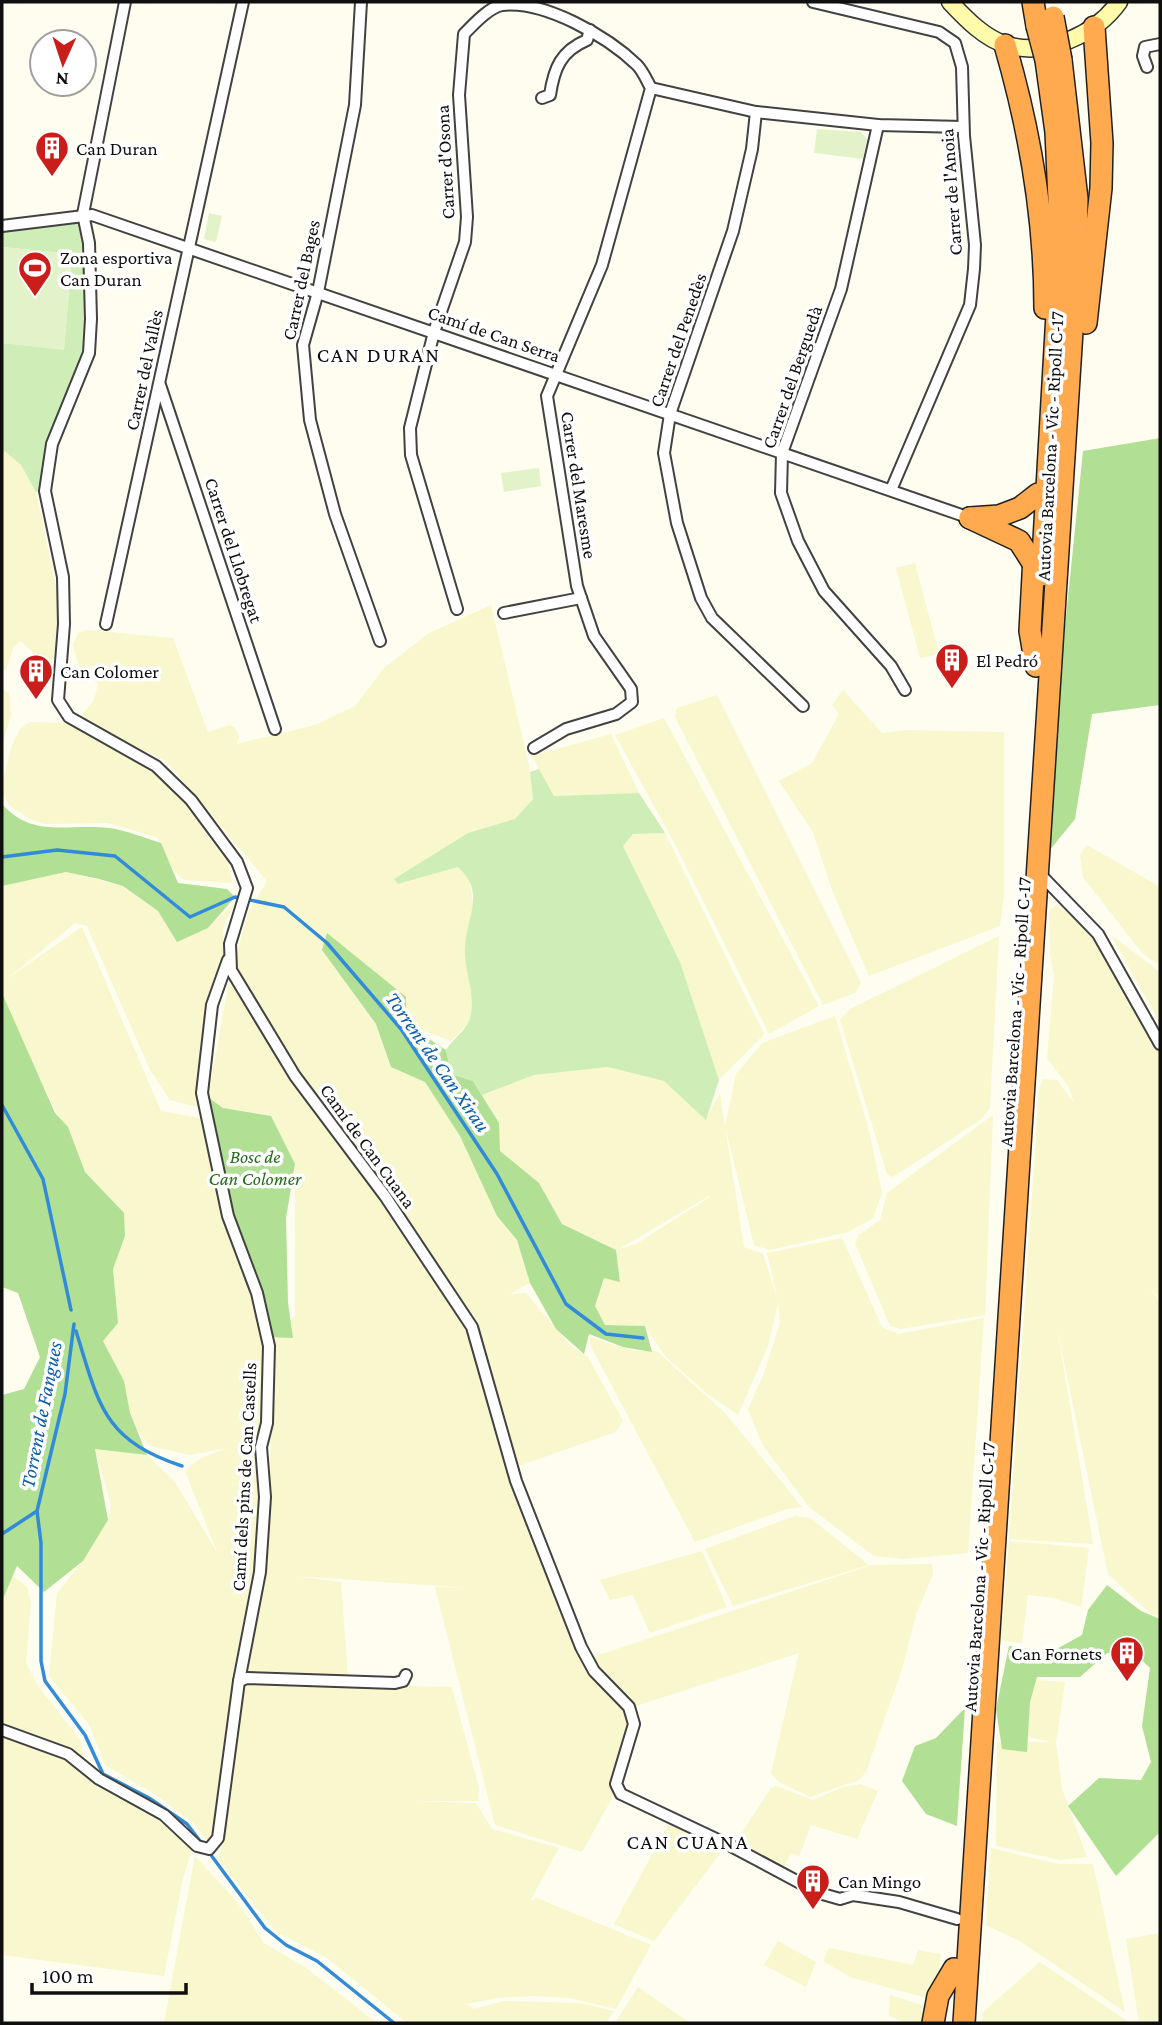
<svg xmlns="http://www.w3.org/2000/svg" width="1162" height="2025" font-family="'Crimson Pro',serif">
	<style>
		.farmland { fill: #f8f7ce; fill-rule: evenodd }
		.green { fill: #cfedb6 }
		.forest { fill: #b1df94 }
		.pitch { fill: #e2f3c9 }
		.lines { fill: none; stroke-linecap: round; stroke-linejoin: round }
		.stream { stroke: #328bd8; stroke-width: 3.5 }
		.street-casing { stroke: #424242; stroke-width: 14 }
		.secondary-casing { stroke: #313131; stroke-width: 19 }
		.highway-casing { stroke: #202020; stroke-width: 24 }
		.street { stroke: #fff; stroke-width: 10 }
		.secondary { stroke: #fffbab; stroke-width: 16 }
		.highway { stroke: #ffaa4f; stroke-width: 21 }
		.highway-bridge-casing { stroke: #202020; stroke-width: 24; stroke-linecap: butt }
		.highway-bridge { stroke: #ffaa4f; stroke-width: 21 }
		.labels { text-anchor: middle; dominant-baseline: central; stroke-width: 7; stroke-linejoin: round; paint-order: stroke }
		.poi-label { font-size: 19px; fill: #0f0f0f; stroke: #fff; text-anchor: start }
		.street-label { font-size: 19px; fill: #0f0f0f; stroke: #fff }
		.park-label { font-size: 19px; font-style: italic; fill: #256c19; stroke: #fff }
		.neighbourhood-label { font-size: 21px; letter-spacing: 2px; fill: #0f0f0f; stroke: #fff }
		.water-label { font-size: 21px; font-style: italic; fill: #0d5cab; stroke: #fff }
	</style>
	<rect width="100%" height="100%" fill="#fffdf0"/>
	<g class="farmland">
		<path d="M2,449L21,465L36,492L57,591L58,629L54,658L48,661L40,659L21,641L14,646L6,670L2,668Z"/>
		<path d="M915,563L939,654L920,658L896,568Z"/>
		<path d="M491,605L529,765L533,799L515,819L468,833L399,884L458,867L469,877L474,911L465,947L474,999L468,1024L451,1041L406,1024V997L373,973L322,950L376,1024L391,1067L425,1082L460,1136L497,1216L517,1240L530,1283L510,1294L526,1293L570,1345L588,1357L623,1421L615,1432L519,1466L479,1330L473,1320L474,1313L459,1320L467,1332L495,1424L582,1657L631,1715L619,1786L582,1852L495,1825L435,1587L468,1588L296,1576L341,1582L348,1678L243,1675L269,1484L275,1340L295,1315V1164L271,1116L223,1108L208,1097L229,982L248,913L267,881L166,761L78,719L94,700L98,684L92,673L79,666L73,645L78,633L87,630L173,638L208,732L229,725L235,727L239,736L237,744L315,725L355,706L384,668L429,633Z"/>
		<path d="M2,689L9,693L11,715L2,745Z"/>
		<path d="M843,690L882,733L907,730L1004,732V895L1000,926L869,976L832,890L813,832L779,781L812,763L839,714L832,705Z"/>
		<path d="M717,695L861,983L855,993L823,1005L675,717L677,708Z"/>
		<path d="M664,718L819,1006L769,1034L676,846L615,735Z"/>
		<path d="M30,722L69,723L154,772L177,793L204,824L206,835L228,861L232,883L184,880L171,868L158,838L108,823L44,824L32,820L10,806L2,793L3,780L11,748L20,729Z"/>
		<path d="M611,734L639,793L554,796L532,756Z"/>
		<path d="M665,833L764,1034L719,1080L680,962L623,846L633,834Z"/>
		<path d="M1087,845L1160,887V966L1142,953L1083,877L1080,854Z"/>
		<path d="M66,872L123,886L158,911L177,941L208,928L235,902L223,928L224,955L212,1008L201,1108L170,1100L150,1070L87,926L75,923L7,979L82,927L161,1111L206,1119L257,1293L267,1397L257,1467L265,1497L253,1576L259,1579L219,1836L205,1839L196,1825L158,1796L105,1765L90,1726L49,1676L57,1593L83,1561L108,1520L111,1505L95,1449L147,1455L175,1482L218,1554L185,1471L201,1458L227,1448L190,1455L150,1446L131,1423L124,1381L103,1341L118,1323L113,1269L125,1236L124,1213L85,1172L2,1000V886Z"/>
		<path d="M1057,905L1098,934L1160,1044V1299L1148,1285L1160,1302V1616L1152,1615L1108,1574L1057,1328L1093,1544L1009,1539L1039,1091L1043,1079L1057,1080L1075,1104L1068,1086L1047,1058L1054,975L1050,955L1049,910Z"/>
		<path d="M1111,935L1160,972V1026L1154,1012Z"/>
		<path d="M999,936L990,1108L980,1120L893,1177L887,1174L840,1020L850,1009Z"/>
		<path d="M835,1016L869,1130L882,1193L873,1218L848,1232L770,1250L754,1245L725,1126L744,1247L763,1254L778,1301L767,1253L842,1238L882,1327L898,1334L984,1318L968,1553L904,1559L874,1556L809,1507L762,1444L748,1409L764,1373L780,1323L778,1303L768,1346L738,1415L705,1392L666,1357L645,1326L604,1325L595,1306L604,1278L620,1281L616,1250L562,1224L539,1183L500,1151L499,1123L482,1095L534,1075L608,1067L664,1081L706,1119L720,1093L725,1126L736,1074L762,1043ZM710,1197L636,1244L619,1249L709,1196Z"/>
		<path d="M993,1115L985,1315L901,1329L890,1326L855,1243L859,1235L880,1220L887,1193Z"/>
		<path d="M590,1337L634,1351H657L726,1414L802,1507L787,1509L695,1542L589,1343Z"/>
		<path d="M795,1516L810,1518L869,1565L733,1606L705,1549Z"/>
		<path d="M1009,1541L1089,1548L1081,1607L1054,1598L1028,1595L1022,1643L1000,1640Z"/>
		<path d="M702,1551L727,1607L650,1633L633,1595L610,1600L600,1580Z"/>
		<path d="M932,1564L933,1574L916,1615L902,1669L866,1772L859,1780L810,1797L779,1782L771,1773L799,1653L633,1707L592,1657L872,1565Z"/>
		<path d="M13,1576L27,1587L31,1602L26,1663L38,1686L80,1740L84,1758L67,1747L2,1724V1601Z"/>
		<path d="M1037,1680L1065,1682L1056,1742L1062,1789L1087,1857L1060,1860L996,1846L997,1742H1051L1015,1734L1018,1701Z"/>
		<path d="M250,1682L452,1687L479,1788L478,1801H411L476,1803L492,1829L559,1848L530,1901L537,1898L651,1945L616,2009L569,1998L535,1996L498,1998L466,2004L474,2009L504,2001L580,2003L614,2011L606,2023H407L327,1958L276,1932L219,1861L243,1684Z"/>
		<path d="M2,1732L74,1758L135,1798L194,1843L183,1878L164,1976L2,1955Z"/>
		<path d="M861,1784L878,1791L857,1839L811,1825L799,1856L791,1853L783,1868L735,1843L771,1788L776,1786L813,1800L843,1787Z"/>
		<path d="M670,1822L715,1842L721,1852L654,1941L614,1924Z"/>
		<path d="M991,1848L1058,1864H1093L1125,2012L1021,1942L986,1925Z"/>
		<path d="M195,1856L238,1903L264,1943L305,1967L377,2023H164Z"/>
		<path d="M1160,1933V2023H1139L1126,1939Z"/>
		<path d="M778,1941L816,1962L806,1987L764,1965Z"/>
		<path d="M829,1948L913,1965L918,1950L941,1954L934,2000L850,1977L823,1961Z"/>
		<path d="M1040,1962L1127,2021L1128,2023H982L983,2012Z"/>
		<path d="M638,1987L690,2023H615Z"/>
		<path d="M890,1995L931,2008L925,2023H906L889,2016Z"/>
	</g>
	<g class="green">
		<path d="M78,220L85,255L86,332L79,367L46,449L42,490L36,492L21,465L2,449V343L64,349L72,254L2,247V230Z"/>
		<path d="M539,769L554,796L639,793L665,833L633,834L623,846L680,962L719,1080L706,1120L664,1081L608,1067L534,1075L482,1095L473,1081L451,1074L446,1050C452,1040 465,1031 469,1021C478,994 463,973 465,946C467,916 486,892 458,867L398,884L394,879L468,833L515,819L533,799L530,772Z"/>
	</g>
	<g class="forest">
		<path d="M1160,438V705L1092,714L1075,819L1041,861L1083,451Z"/>
		<path d="M2,804C33,839 68,823 109,828C126,830 144,838 161,843L178,883L227,889L235,897L208,928L177,942L158,911L123,886L99,879L66,872L2,886Z"/>
		<path d="M327,933L406,997V1024L446,1050L451,1074L473,1081L499,1123L500,1151L539,1183L562,1224L616,1250L620,1282L604,1278L595,1306L605,1325L645,1326L652,1352L623,1347L589,1334L584,1354L556,1329L530,1283L517,1240L497,1216L460,1136L425,1082L391,1067L376,1024L322,950Z"/>
		<path d="M2,993L55,1113L68,1127L85,1172L124,1213L125,1236L113,1269L118,1323L103,1341L124,1381L130,1413L147,1455L95,1449L108,1520L83,1561L44,1592L17,1566L2,1601V1395L24,1389L40,1357L18,1293L2,1287Z"/>
		<path d="M202,1093L223,1108L271,1116L295,1164L286,1218L288,1303L293,1338L267,1337L228,1216Z"/>
		<path d="M1107,1585L1141,1611L1160,1619V1832L1116,1876L1068,1806L1099,1778L1141,1780L1151,1762L1142,1726L1150,1668L1135,1654L1107,1653L1080,1677H1037L1030,1702L1027,1752L1002,1749L996,1709L1009,1646L1051,1652L1082,1635L1088,1610Z"/>
		<path d="M965,1708L957,1825V1826L926,1814L902,1781L915,1746L936,1738Z"/>
	</g>
	<g class="pitch">
		<path d="M817,129L861,132L867,139L863,159L814,153Z"/>
		<path d="M209,213L222,216L216,242L204,239Z"/>
		<path d="M2,247L72,254L64,350L2,343Z"/>
		<path d="M539,468L541,486L504,492L501,473Z"/>
	</g>
	<g class="lines">
		<g class="stream">
			<path d="M2,857L57,850L115,856L190,917L235,897L284,907L327,943L401,1029L497,1174L566,1304L606,1334L643,1338"/>
			<path d="M2,1105L43,1179L71,1310"/>
			<path d="M76,1331C99,1405 103,1440 182,1466"/>
			<path d="M37,1511L41,1543V1661L45,1681L85,1735L103,1774L149,1798L187,1824L203,1845"/>
			<path d="M2,1534L37,1511L65,1394L74,1324"/>
			<path d="M208,1851L265,1928L286,1945L317,1961L394,2023"/>
		</g>
		<g class="street-casing">
			<g id="street">
				<path d="M125,2L83,214L89,243L91,319L89,353L52,444L45,491L63,577L64,624L58,700L69,717L156,766L191,800L237,862L247,888L230,944L231,970L295,1076L385,1196L472,1327L516,1481L581,1647L594,1671L629,1707L634,1724L616,1784L621,1794L731,1846L819,1893L840,1899L853,1895L899,1902L957,1919"/>
				<path d="M361,2L355,105L318,292L303,345L310,420L335,514L380,641"/>
				<path d="M813,2L939,32L955,43L962,67L964,136L975,245L974,269L970,305L891,490"/>
				<path d="M1147,67L1143,56L1145,47L1160,44"/>
				<path d="M651,88L756,112L878,125L963,127"/>
				<path d="M542,98L550,95C554,68 561,51 587,40L590,30"/>
				<path d="M756,112L752,149L733,231L670,414L664,453L677,523L701,598L712,618L803,706"/>
				<path d="M878,125L841,289L782,453L781,493L798,541L824,591L891,666L905,690"/>
				<path d="M2,226L92,215L970,518"/>
				<path d="M160,385L275,729"/>
				<path d="M457,609L411,455L410,428L434,332L465,242L467,217L459,95L464,34C474,24 488,8 502,5C545,0 608,37 637,65C643,71 647,81 651,88L602,265L547,396L577,586L594,636L631,689L632,702L616,714L566,729L534,748"/>
				<path d="M504,613L581,598"/>
				<path d="M106,624L243,2"/>
				<path d="M1039,873L1098,934L1160,1044"/>
				<path d="M239,1681L247,1678L395,1683L403,1681L406,1675"/>
				<path d="M2,1730L68,1754L99,1779L164,1815L197,1846L209,1849L218,1838L239,1681L260,1572L265,1497L261,1447L267,1423L269,1346L257,1293L228,1216L202,1093L212,1005L228,960"/>
			</g>
		</g>
		<g class="secondary-casing">
			<path id="secondary" d="M950,2C965,18 985,39 1007,45C1047,57 1096,34 1119,2"/>
		</g>
		<g class="highway-casing">
			<g id="highway">
				<path d="M1033,2L1037,26"/>
				<path d="M1005,45C1030,131 1045,218 1045,308"/>
				<path d="M1086,323L1101,188L1102,143L1094,27"/>
				<path d="M970,518L1019,541L1033,563"/>
				<path d="M970,518L999,516L1020,508L1038,494"/>
				<path d="M1034,557L1030,631L1036,666"/>
				<path d="M1042,575L1061,244L1056,132L1046,60"/>
				<path d="M933,2023L938,1996L954,1969"/>
				<path d="M964,2023L1075,284L1077,199L1061,60"/>
			</g>
		</g>
		<use href="#street" class="street"/>
		<use href="#secondary" class="secondary"/>
		<use href="#highway" class="highway"/>
		<g class="highway-bridge-casing">
			<g id="highway-bridge">
				<path d="M1053,17L1061,60"/>
				<path d="M1037,26L1046,60"/>
			</g>
		</g>
		<use href="#highway-bridge" class="highway-bridge"/>
	</g>
	<defs>
		<g id="building-pin" transform="scale(1.75)"><path d="M0 17L-7.5 6A9.5 9.5 0 1 1 7.5 6Z" fill="#ca1e1b" stroke="#fff"/><path d="M-4-6H4V6H1V3H-1V6H-4ZM-2.5-4.3h1.7v1.8h-1.7ZM.8-4.3h1.7v1.8H.8ZM-2.5-1h1.7V.8h-1.7ZM.8-1h1.7V.8H.8Z" fill="#fff"/></g>
		<g id="stadium-pin" transform="scale(1.75)"><path d="M0 17L-7.5 6A9.5 9.5 0 1 1 7.5 6Z" fill="#ca1e1b" stroke="#fff"/><path d="M0-5a6.5 5 0 1 0 0 10a6.5 5 0 1 0 0-10ZM-3.5-1.8h7v3.6h-7Z" fill="#fff"/></g>
	</defs>
	<g fill-rule="evenodd">
		<use href="#building-pin" x="52" y="148"/>
		<use href="#stadium-pin" x="35" y="268"/>
		<use href="#building-pin" x="952" y="660"/>
		<use href="#building-pin" x="36" y="671"/>
		<use href="#building-pin" x="1127" y="1653"/>
		<use href="#building-pin" x="813" y="1881"/>
	</g>
	<g class="labels">
		<g class="poi-label">
			<text x="76" y="148">Can Duran</text>
			<text x="60" y="257">Zona esportiva<tspan x="60" dy="22">Can Duran</tspan></text>
			<text x="976" y="660">El Pedró</text>
			<text x="60" y="671">Can Colomer</text>
			<text x="1102" y="1653" text-anchor="end">Can Fornets</text>
			<text x="838" y="1881">Can Mingo</text>
		</g>
		<g class="street-label">
			<text transform="translate(445 162) rotate(-93)">Carrer d'Osona</text>
			<text transform="translate(951 192) rotate(-94)">Carrer de l'Anoia</text>
			<text transform="translate(301 280) rotate(-78)">Carrer del Bages</text>
			<text transform="translate(494 334) rotate(19)">Camí de Can Serra</text>
			<text transform="translate(678 340) rotate(-71)">Carrer del Penedès</text>
			<text transform="translate(144 370) rotate(-78)">Carrer del Vallès</text>
			<text transform="translate(792 377) rotate(-71)">Carrer del Berguedà</text>
			<text transform="translate(1050 446) rotate(-87)">Autovia Barcelona - Vic - Ripoll C-17</text>
			<text transform="translate(579 485) rotate(81)">Carrer del Maresme</text>
			<text transform="translate(234 550) rotate(72)">Carrer del Llobregat</text>
			<text transform="translate(1015 1012) rotate(-86)">Autovia Barcelona - Vic - Ripoll C-17</text>
			<text transform="translate(368 1146) rotate(54)">Camí de Can Cuana</text>
			<text transform="translate(244 1477) rotate(-87)">Camí dels pins de Can Castells</text>
			<text transform="translate(979 1577) rotate(-86)">Autovia Barcelona - Vic - Ripoll C-17</text>
		</g>
		<g class="park-label">
			<text x="255" y="1156">Bosc de<tspan x="255" dy="22">Can Colomer</tspan></text>
		</g>
		<g class="neighbourhood-label">
			<text x="379" y="355">CAN DURAN</text>
			<text x="688" y="1842">CAN CUANA</text>
		</g>
		<g class="water-label">
			<text transform="translate(438 1062) rotate(55)">Torrent de Can Xirau</text>
			<text transform="translate(41 1415) rotate(-79)">Torrent de Fangues</text>
		</g>
	</g>
	<rect width="1162" height="2025" fill="none" stroke="#0f0f0f" stroke-width="7"/>
	<g transform="translate(63 63) rotate(183)"><circle r="33" fill="#ffffff" stroke="#9f9f9f" stroke-width="2"/>
	<path d="M0-5L12 26L0 18L-12 26Z" fill="#ca1e1b"/>
	<text y="-10" font-size="19" font-weight="bold" text-anchor="middle" fill="#0f0f0f">N</text>
	</g>
	<path d="M32 1983v10h154v-10" fill="none" stroke="#0f0f0f" stroke-width="3.5"/>
	<text x="42" y="1983" font-size="21" fill="#0f0f0f" stroke="#ffffff" stroke-width="5" paint-order="stroke">100 m</text>
</svg>
